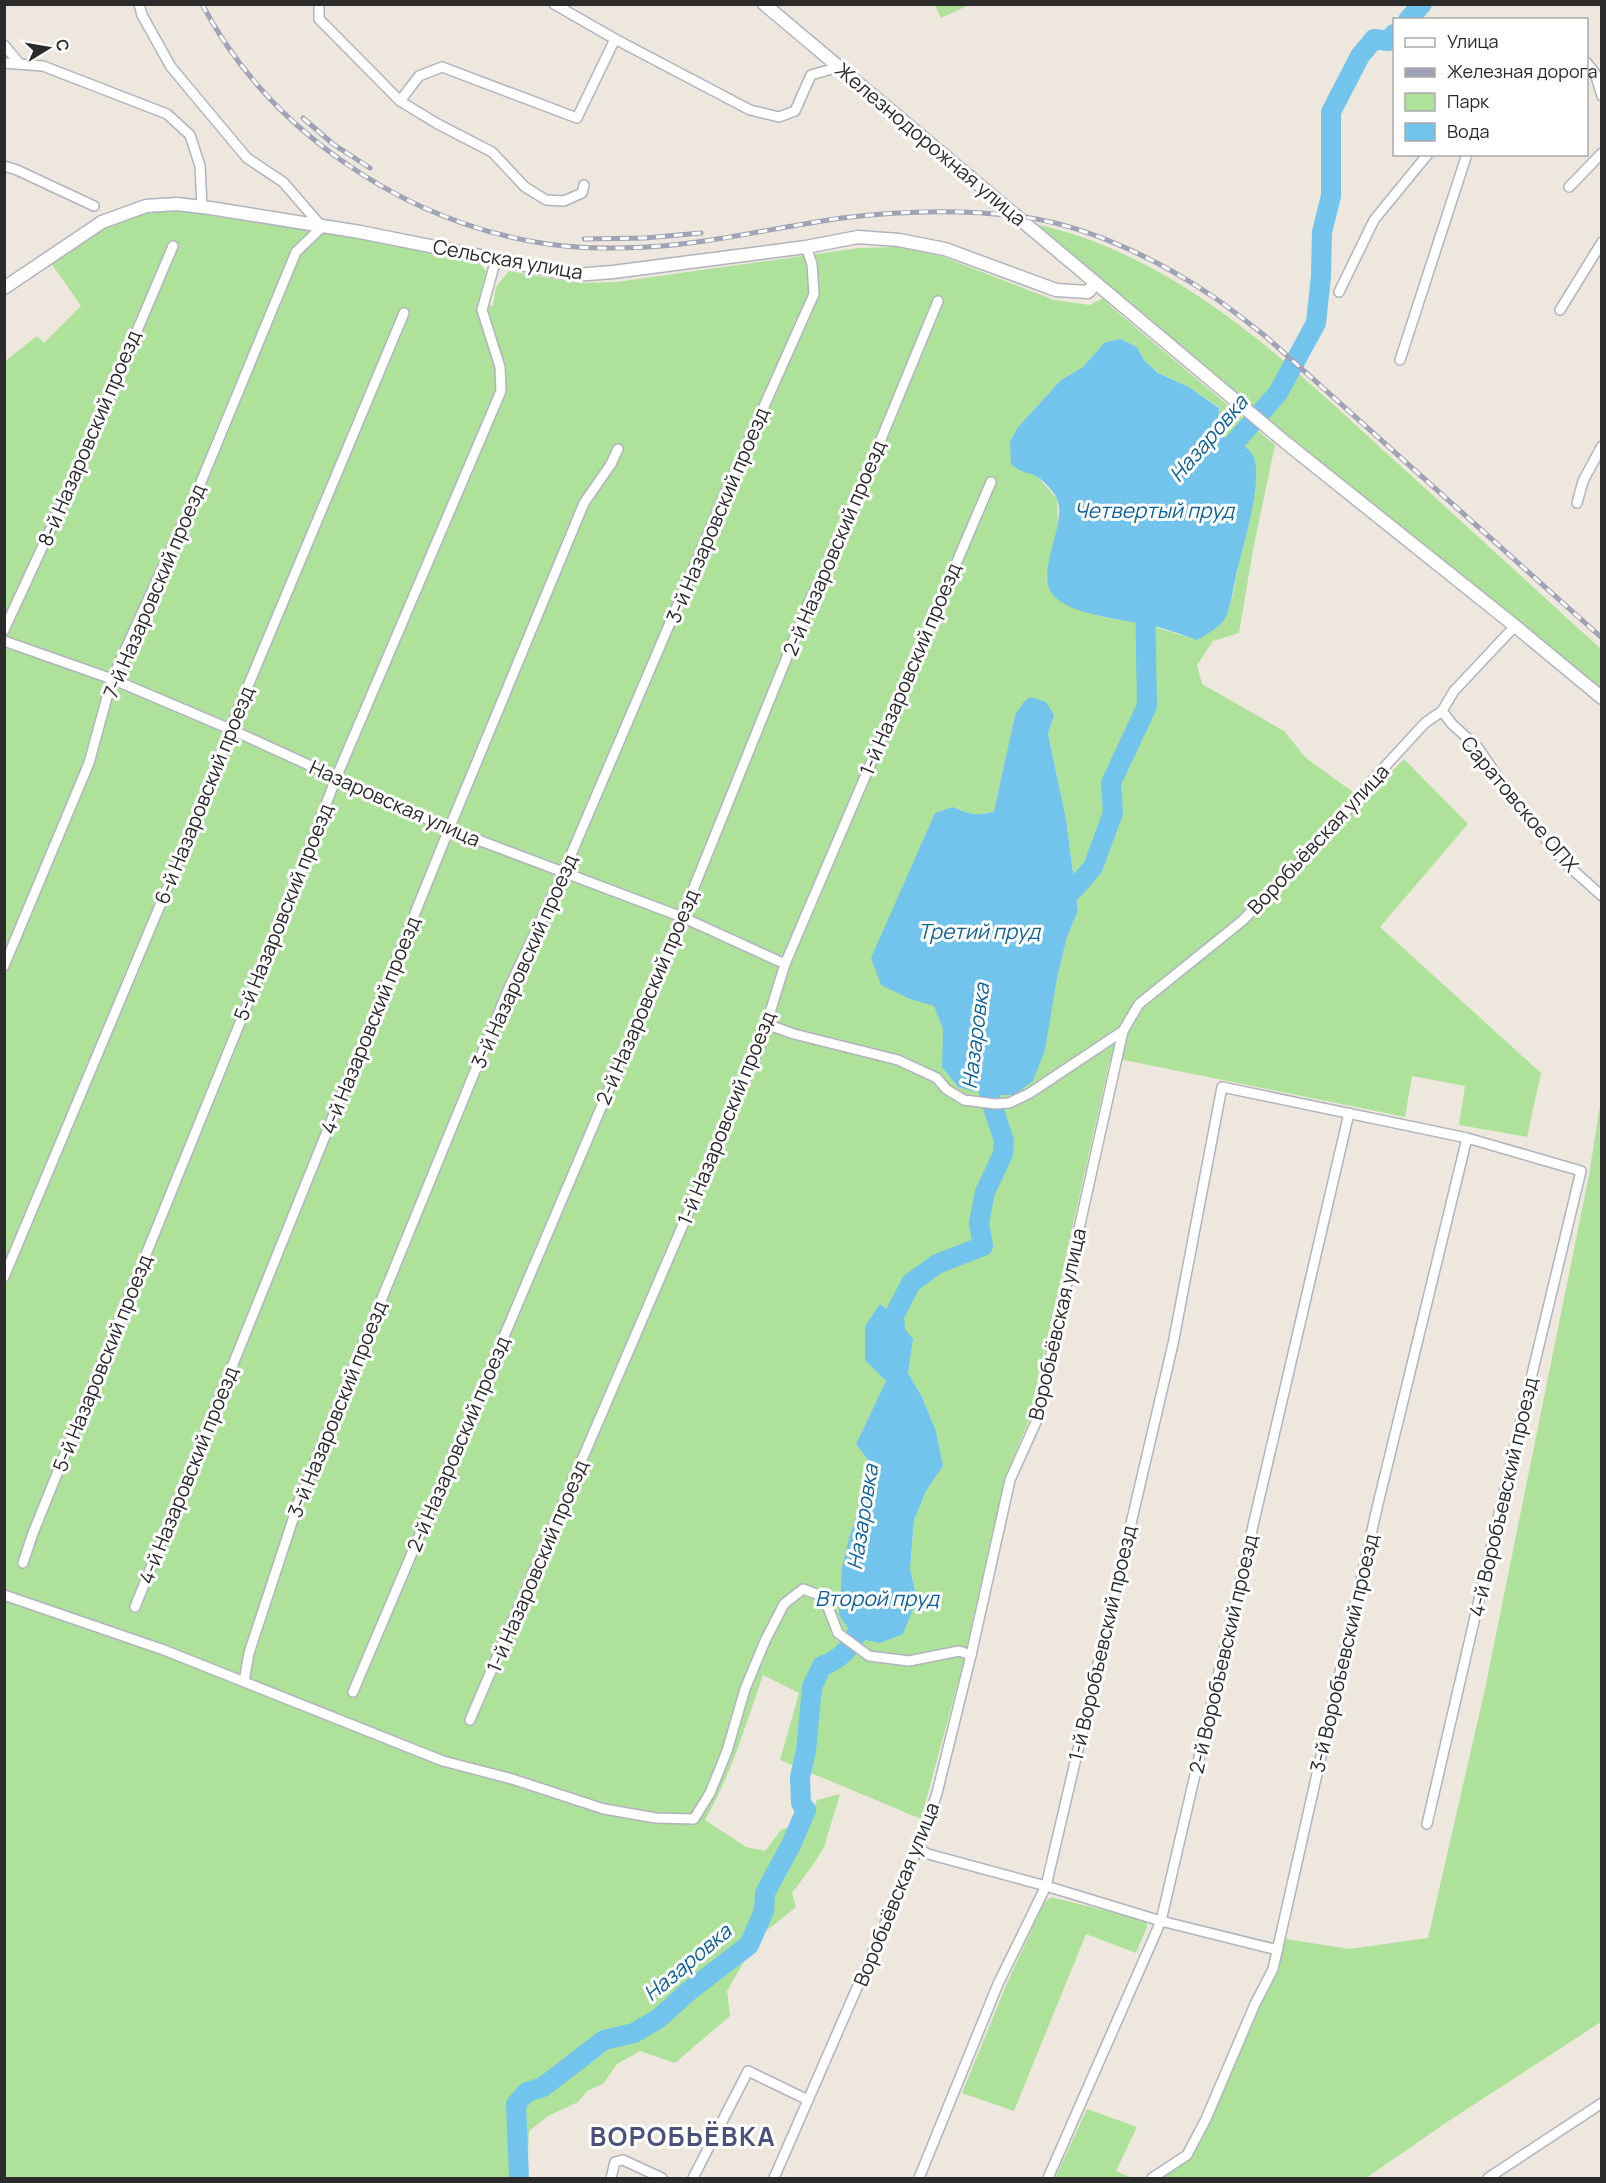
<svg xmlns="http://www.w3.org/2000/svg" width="1606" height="2183" font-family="Manrope,sans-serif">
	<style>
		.green { fill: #aee29b; fill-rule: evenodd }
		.water { fill: #72c4ed }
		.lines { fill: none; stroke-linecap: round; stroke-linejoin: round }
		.river { stroke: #72c4ed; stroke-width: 20 }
		.minor-casing { stroke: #b1b3be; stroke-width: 12 }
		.tertiary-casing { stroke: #b1b3be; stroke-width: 15 }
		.minor { stroke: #fff; stroke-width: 9 }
		.tertiary { stroke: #fff; stroke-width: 12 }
		.rail-casing { stroke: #a0a2b5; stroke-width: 5 }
		.rail { stroke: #fff; stroke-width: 3; stroke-dasharray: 9; stroke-linecap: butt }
		.labels { text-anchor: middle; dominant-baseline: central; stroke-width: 6; stroke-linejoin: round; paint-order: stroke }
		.street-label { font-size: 20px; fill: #2b2b2b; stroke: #fff }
		.water-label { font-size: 21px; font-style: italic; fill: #10629a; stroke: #fff }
		.district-label { font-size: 26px; font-weight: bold; letter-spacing: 1.5px; fill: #4c517b; stroke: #fff }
	</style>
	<rect width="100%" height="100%" fill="#ede7dd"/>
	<g class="green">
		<path d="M935,5H969L941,18Z"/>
		<path d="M177,209L361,238L477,261L486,271L479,303L493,306L496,287L509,271L578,283L617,282L859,248L898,247L941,256L1054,300L1090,305L1103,298L1109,305L1275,445L1253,550L1239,633L1213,641L1197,665L1202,684L1284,731L1306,758L1364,800L1404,759L1468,824L1380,927L1541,1073L1527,1137L1459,1125L1465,1086L1412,1076L1405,1117L1124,1060L1109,1064L1029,1420L1005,1478L964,1660L921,1819L780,1760L799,1693L763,1675C746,1724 731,1775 705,1820L746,1847L765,1851L781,1830L808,1821L817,1800L840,1794L824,1847L813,1865L792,1893L796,1907L761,1935L743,1963L727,1991L730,2016L675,2063L640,2051L617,2064L603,2084L587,2091L578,2102L548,2116L529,2131L527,2178H5L4,362L37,336L44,343L81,306L51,263L109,225L140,213ZM1121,339L1137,347L1144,360L1159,373L1189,387L1219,407L1218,423L1220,436L1235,439L1239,562L1233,595L1225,618L1197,640L1146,624L1102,617L1073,607L1046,578L1058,524L1057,499L1039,478L1018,427L1061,380L1083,367L1105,342ZM1015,715H1054L1048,734L1066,819L1078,911L1067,937L1057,978L943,1067V1029L934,1005L910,999L871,958L888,923L953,807C968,814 978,817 994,811ZM913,1339L908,1373L922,1397L936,1431L943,1466L926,1491L914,1520L910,1569L917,1599L850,1535L872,1465L856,1444L886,1381Z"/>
		<path d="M1031,223C1178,254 1287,362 1394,460C1463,523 1532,586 1601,649V690L1325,466Z"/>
		<path d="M1601,1099V2022L1450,2120L1366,2178H1152L1187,2155L1255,2004L1280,1938L1349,1949L1428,1938L1485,1689L1589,1175Z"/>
		<path d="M1051,1897L1147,1921V1927L1136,1953L1086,1934L1014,2111L962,2093L1008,1981L1044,1903Z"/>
		<path d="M1087,2109L1137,2127L1116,2171L1132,2178H1055Z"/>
	</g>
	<g class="water">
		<path d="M1121,339L1137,347L1144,360L1158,373L1189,387L1219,408L1218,423L1220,436C1232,439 1244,443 1252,454C1266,475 1241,552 1236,576C1233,590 1231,604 1226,617C1221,627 1207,634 1197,640C1180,634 1162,627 1145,624C1122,620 1070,614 1054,596C1033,574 1068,524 1057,499C1055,493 1044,481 1039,478C1029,471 1023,475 1011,464L1010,442L1018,427L1061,380L1083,367L1105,342Z"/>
		<path d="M1030,697L1046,702L1054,715L1048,734L1066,819L1078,911L1067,937L1057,978L1045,1050L1033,1081L1014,1095H989L958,1087L942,1067L943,1029L934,1006L910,999L881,985L871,958L935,813L953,807C968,814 979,817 994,811L1015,715L1023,703Z"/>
		<path d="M880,1304L894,1316L913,1339L908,1373L922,1397L936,1431L943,1466L926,1491L914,1520L910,1569L917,1599L903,1634L880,1643L855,1638L839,1615L842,1567L850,1535L872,1465L856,1444L886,1381L865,1360V1326Z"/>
	</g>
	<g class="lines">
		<g class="river">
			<path d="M1408,20L1422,4"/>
			<path d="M1220,459L1278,393L1316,323L1321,276L1322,232L1331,196V112L1360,56L1374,39L1388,41L1394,34"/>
			<path d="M1058,904L1076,887L1093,867L1113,813L1111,783L1147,706L1145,599"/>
			<path d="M896,1341L894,1316L911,1283L937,1264L983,1246L979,1223L985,1192L1003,1154L1004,1141L989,1095L992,1070"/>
			<path d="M519,2178L516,2104L527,2092L543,2087L604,2040L634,2033L658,2019L689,1991L749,1945L764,1911L765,1893L791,1845L806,1810L801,1803L800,1777L806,1751L812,1687L822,1666C844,1658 853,1645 861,1623"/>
		</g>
		<g class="minor-casing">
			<g id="minor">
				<path d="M319,4V19L400,101L436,123L492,152L525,187L546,200L564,201L582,193L584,185"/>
				<path d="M554,4L615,39L750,110L779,117L795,111L811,75L839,67"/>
				<path d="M4,45L20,64"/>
				<path d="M1586,62L1595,73L1602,96"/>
				<path d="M4,63L43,66L167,114L190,135L200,166L202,207"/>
				<path d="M400,101L419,76L442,67L577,118L615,39"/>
				<path d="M4,166L17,170L94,206"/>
				<path d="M1569,187L1602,153"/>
				<path d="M1339,292L1374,220L1428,154"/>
				<path d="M1560,310L1602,242"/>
				<path d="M1400,360L1467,154"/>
				<path d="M1577,503L1583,481L1602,446"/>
				<path d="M4,630L77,472L173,246"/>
				<path d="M4,641L112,679L230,729L449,829L682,917L785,964"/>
				<path d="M1442,711L1452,724L1478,748L1509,793L1564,862L1602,896"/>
				<path d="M4,966L89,763L112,679L194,499L296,252L322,227L283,182L247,158L171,67L142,15L139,4"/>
				<path d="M766,1024L794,1034L898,1060L937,1078L946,1089L964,1100L995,1104L1009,1103L1030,1093L1123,1031"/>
				<path d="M4,1277L200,810L230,729L404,313"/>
				<path d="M23,1563L33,1533L284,914L336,778L501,391L500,367L482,310L496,259"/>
				<path d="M4,1595L164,1650L443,1761L512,1779L604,1809L656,1818L694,1819L710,1793L727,1751L745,1689L765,1641L784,1604L803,1589L824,1597L838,1633L869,1656L909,1661L959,1651L971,1655"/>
				<path d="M135,1607L449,829L584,503L611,464L618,449"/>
				<path d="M244,1682L249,1653L299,1501L509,988L564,871L725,494L814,294L812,264L806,247"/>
				<path d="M353,1692L682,917L812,595L843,538L851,512L938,301"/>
				<path d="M470,1720L759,1048L785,964L991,482"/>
				<path d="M918,1848L928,1854L1046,1886L1161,1921L1278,1950"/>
				<path d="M611,2178L615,2162L623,2160L662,2178"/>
				<path d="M693,2178L748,2071L808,2100"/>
				<path d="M774,2178L918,1848L937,1793L971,1655L1010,1480L1036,1422L1123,1031L1139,1004L1242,921L1325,837L1366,787L1425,723L1442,711L1454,691L1515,626"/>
				<path d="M919,2178L998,1984L1046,1886L1173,1344L1222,1087L1467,1138L1581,1171L1513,1453L1427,1824"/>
				<path d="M1048,2178L1161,1921L1349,1113"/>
				<path d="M1152,2178L1187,2155L1206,2119L1255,2004L1273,1969L1377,1508L1467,1138"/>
				<path d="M1488,2178L1602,2103"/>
			</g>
		</g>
		<g class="tertiary-casing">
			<g id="tertiary">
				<path d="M764,4L1285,442L1515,626L1602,698"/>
				<path d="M4,288L102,222L146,206L177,204L210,208L360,232L575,275L613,272L806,247L858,237L899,240L945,249L1056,290L1088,292L1096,283"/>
			</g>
		</g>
		<use href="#minor" class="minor"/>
		<use href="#tertiary" class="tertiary"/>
		<g class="rail-casing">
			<g id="rail">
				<path d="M202,4C267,128 398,218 535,242C572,249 611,249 648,247C714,243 777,227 842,218C900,211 957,209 1015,216C1082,223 1156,258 1212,296C1230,308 1247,322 1264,335L1602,638"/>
				<path d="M303,118L333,144L370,168"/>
				<path d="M584,239L645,238L701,233"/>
			</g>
		</g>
		<use href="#rail" class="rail"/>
	</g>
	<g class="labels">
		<g class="street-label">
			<text transform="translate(931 144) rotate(40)">Железнодорожная улица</text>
			<text transform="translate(508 259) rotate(10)">Сельская улица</text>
			<text transform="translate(89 438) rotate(-67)">8-й Назаровский проезд</text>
			<text transform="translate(717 515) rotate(-67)">3-й Назаровский проезд</text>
			<text transform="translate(834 548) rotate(-67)">2-й Назаровский проезд</text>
			<text transform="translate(154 591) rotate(-67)">7-й Назаровский проезд</text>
			<text transform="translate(910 669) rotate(-67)">1-й Назаровский проезд</text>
			<text transform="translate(204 795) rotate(-68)">6-й Назаровский проезд</text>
			<text transform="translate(395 803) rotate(24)">Назаровская улица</text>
			<text transform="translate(1520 804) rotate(50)">Саратовское ОПХ</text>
			<text transform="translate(1318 839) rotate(-47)">Воробьёвская улица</text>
			<text transform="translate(283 912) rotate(-68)">5-й Назаровский проезд</text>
			<text transform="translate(524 961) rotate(-66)">3-й Назаровский проезд</text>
			<text transform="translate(647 997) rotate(-67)">2-й Назаровский проезд</text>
			<text transform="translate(370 1025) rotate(-68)">4-й Назаровский проезд</text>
			<text transform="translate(726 1118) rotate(-68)">1-й Назаровский проезд</text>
			<text transform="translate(1057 1324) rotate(-77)">Воробьёвская улица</text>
			<text transform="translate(102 1363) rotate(-68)">5-й Назаровский проезд</text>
			<text transform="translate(337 1409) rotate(-68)">3-й Назаровский проезд</text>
			<text transform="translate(458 1444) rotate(-67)">2-й Назаровский проезд</text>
			<text transform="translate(188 1475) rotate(-68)">4-й Назаровский проезд</text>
			<text transform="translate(1503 1497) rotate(-77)">4-й Воробъевский проезд</text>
			<text transform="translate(537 1566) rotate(-67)">1-й Назаровский проезд</text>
			<text transform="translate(1102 1643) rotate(-77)">1-й Воробъевский проезд</text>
			<text transform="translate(1344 1653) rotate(-77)">3-й Воробъевский проезд</text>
			<text transform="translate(1223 1654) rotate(-77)">2-й Воробъевский проезд</text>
			<text transform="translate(896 1894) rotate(-68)">Воробьёвская улица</text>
		</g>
		<g class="water-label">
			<text transform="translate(1208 438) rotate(-49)">Назаровка</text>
			<text x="1154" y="510">Четвертый пруд</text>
			<text x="979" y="931">Третий пруд</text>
			<text transform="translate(975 1036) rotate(-83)">Назаровка</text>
			<text transform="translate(862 1517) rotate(-81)">Назаровка</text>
			<text x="877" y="1598">Второй пруд</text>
			<text transform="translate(687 1962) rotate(-40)">Назаровка</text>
		</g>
		<g class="district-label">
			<text x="683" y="2136">ВОРОБЬЁВКА</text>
		</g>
	</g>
	<rect width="1606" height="2183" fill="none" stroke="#2b2b2b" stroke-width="12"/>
	<rect x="1393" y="18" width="195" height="138" fill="#ffffff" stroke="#aaaaaa" stroke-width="1.5"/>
	<rect x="1405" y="38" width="30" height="9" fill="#ffffff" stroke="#aaaaaa" stroke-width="1.5"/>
	<text x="1447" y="48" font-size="18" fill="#2b2b2b">Улица</text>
	<rect x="1405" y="68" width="30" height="9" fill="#a0a2b5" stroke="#aaaaaa" stroke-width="1.5"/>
	<text x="1447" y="78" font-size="18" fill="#2b2b2b">Железная дорога</text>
	<rect x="1405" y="93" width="30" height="18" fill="#aee29b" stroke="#aaaaaa" stroke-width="1.5"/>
	<text x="1447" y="108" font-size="18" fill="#2b2b2b">Парк</text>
	<rect x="1405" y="123" width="30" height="18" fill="#72c4ed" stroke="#aaaaaa" stroke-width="1.5"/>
	<text x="1447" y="138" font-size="18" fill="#2b2b2b">Вода</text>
	<g transform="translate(48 48) rotate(79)" stroke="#ffffff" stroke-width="4.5" paint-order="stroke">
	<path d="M0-4.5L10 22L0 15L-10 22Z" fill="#2b2b2b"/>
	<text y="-9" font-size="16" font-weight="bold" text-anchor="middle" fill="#2b2b2b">С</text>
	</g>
</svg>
